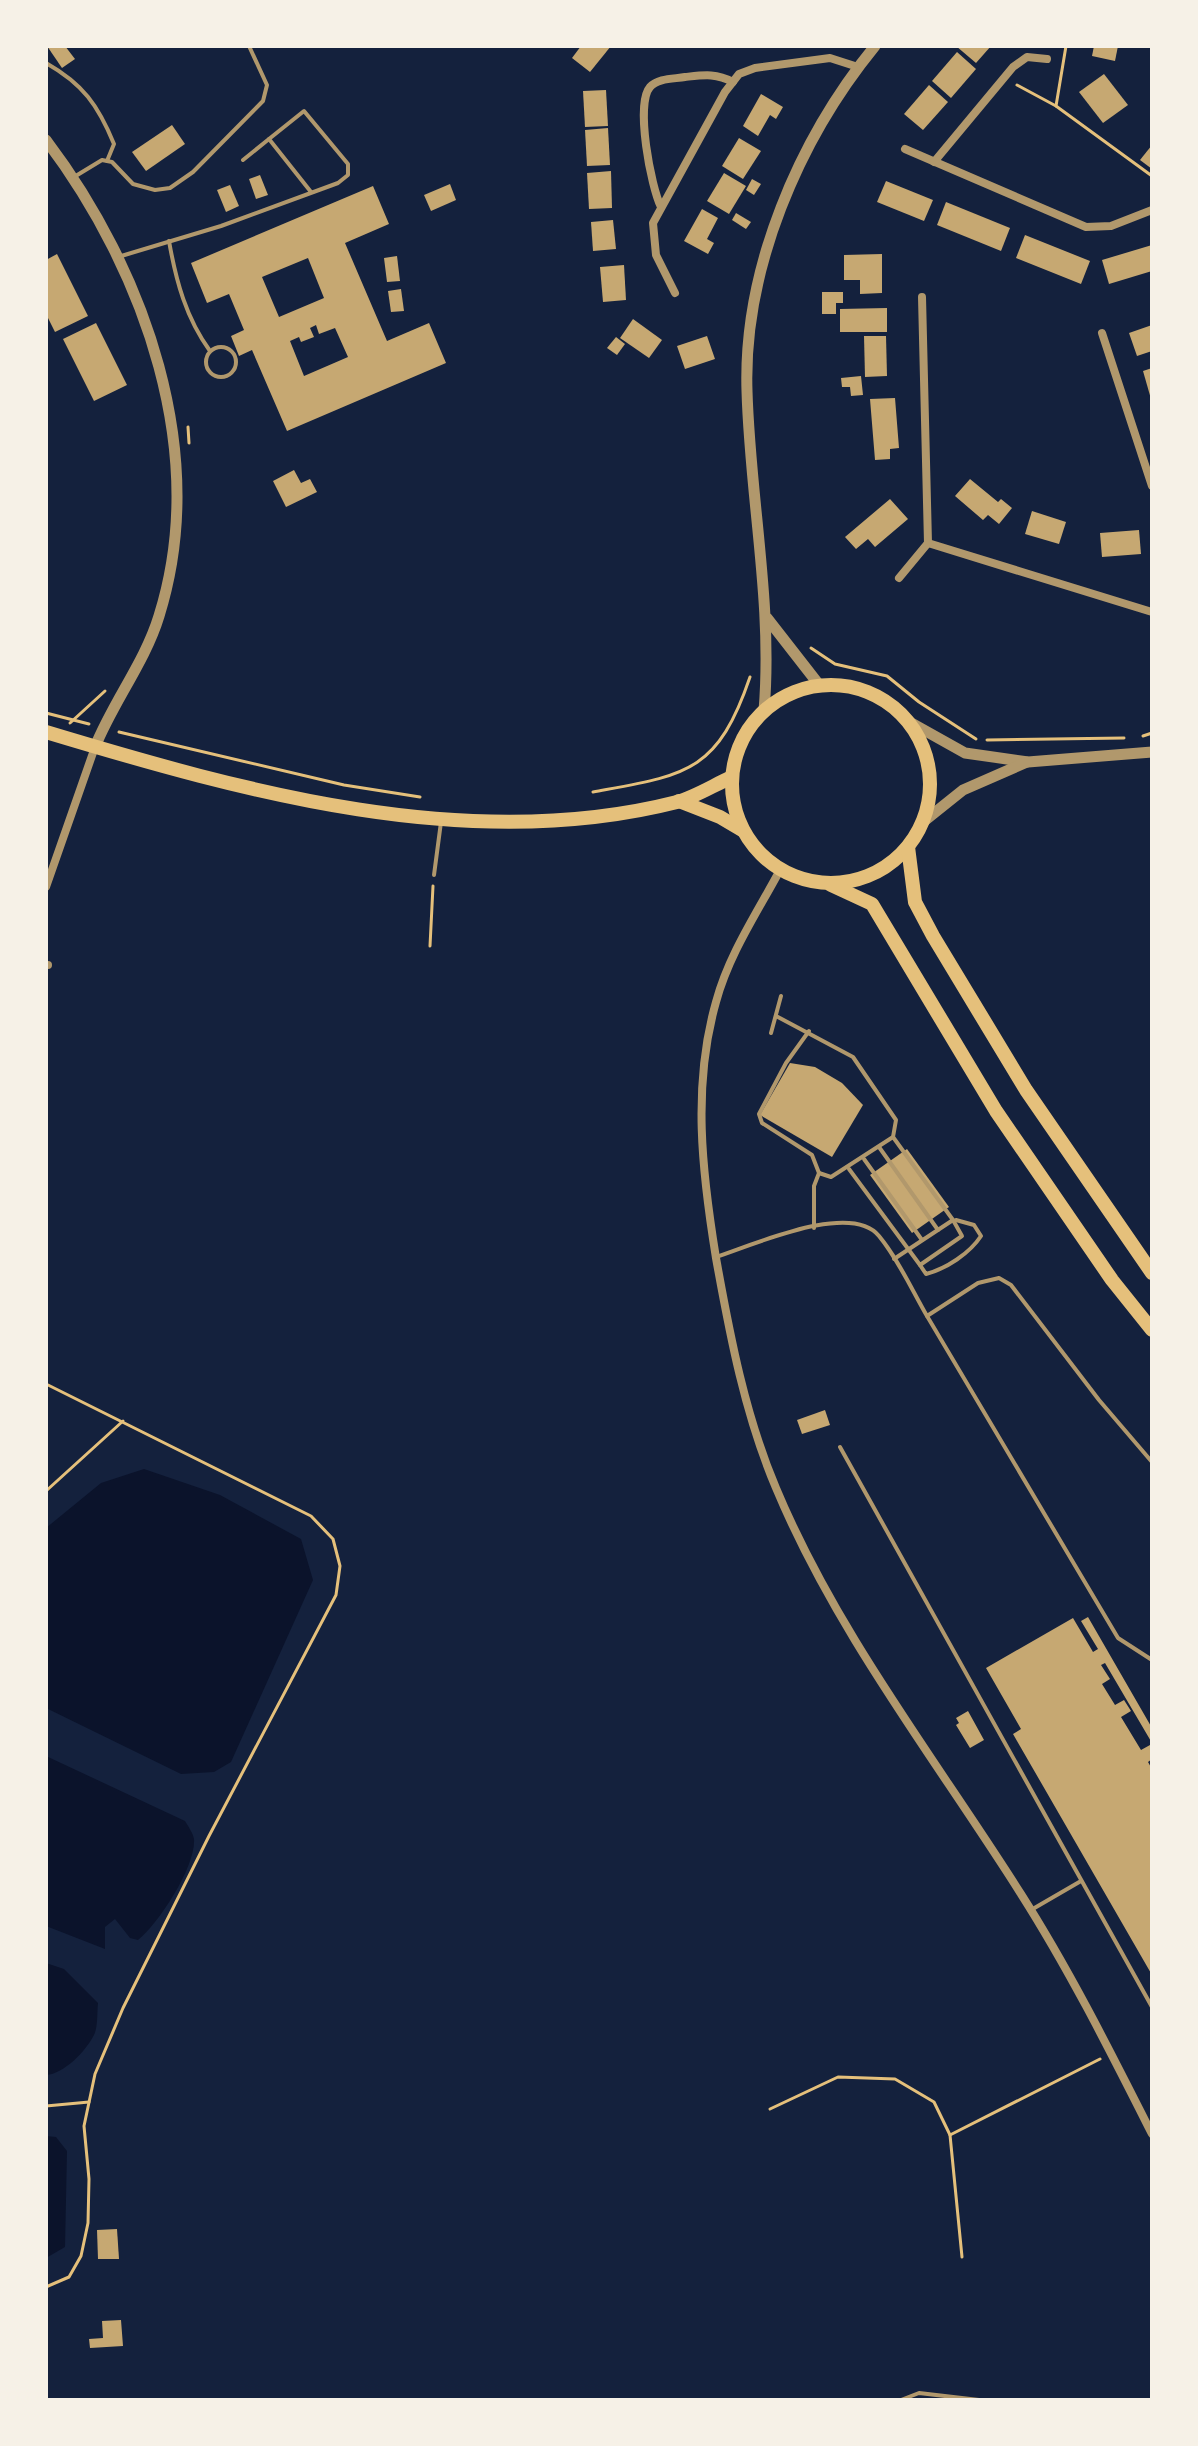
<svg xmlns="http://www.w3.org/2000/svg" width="1198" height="2446" font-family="'IBM Plex Sans',sans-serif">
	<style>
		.water { fill: #0b132b }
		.building { fill: #c6a872; fill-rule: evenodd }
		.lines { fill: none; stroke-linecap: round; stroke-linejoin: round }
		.path { stroke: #e5c07b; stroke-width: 3 }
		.service { stroke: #b1986c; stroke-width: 4 }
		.minor { stroke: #b1986c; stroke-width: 8 }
		.tertiary { stroke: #b1986c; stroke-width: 11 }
		.primary { stroke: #e5c07b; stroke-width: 14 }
	</style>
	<rect width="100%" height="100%" fill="#14213d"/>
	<g class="water">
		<path d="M144,1469L220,1495L301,1539L313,1580L231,1762L214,1772L181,1774L46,1708V1528L101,1483Z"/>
		<path d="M46,1756L185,1821C188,1826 193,1833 194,1839C196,1866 159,1923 138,1940L130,1938L115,1919L105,1927V1949L46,1926Z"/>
		<path d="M46,1963L64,1969L98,2003C97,2012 98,2027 94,2035C86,2051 64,2074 46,2075Z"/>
		<path d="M46,2136L56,2137L67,2151L65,2247L46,2258Z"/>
	</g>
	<g class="building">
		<path d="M47,46H65L75,59L62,68Z"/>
		<path d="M581,46H611L590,72L572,58Z"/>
		<path d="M956,46H991L976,63Z"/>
		<path d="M1094,46H1118L1115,61L1092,56Z"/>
		<path d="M957,52L976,69L951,98L932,81Z"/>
		<path d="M1104,74L1128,105L1103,123L1079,92Z"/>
		<path d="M929,85L948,102L923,130L904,114Z"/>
		<path d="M606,90L608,126L585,127L583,91Z"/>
		<path d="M761,94L783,107L776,119L770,115L758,136L743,126Z"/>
		<path d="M172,125L185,144L146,171L132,152Z"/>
		<path d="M608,128L610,165L587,166L585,130Z"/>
		<path d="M739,138L761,151L743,179L722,166Z"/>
		<path d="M1152,145V169L1140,160Z"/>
		<path d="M611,171L612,208L589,209L587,173Z"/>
		<path d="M724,173L746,186L729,214L707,201Z"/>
		<path d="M260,175L268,195L256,199L249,179Z"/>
		<path d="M752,179L761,184L754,195L746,190Z"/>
		<path d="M886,181L933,200L924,221L877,202Z"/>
		<path d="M450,184L456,200L431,211L424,195Z"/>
		<path d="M230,185L239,206L226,212L217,190Z"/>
		<path d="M373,186L389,224L345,243L387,341L429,323L446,363L287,431L252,350L239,356L231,336L244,330L229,294L207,303L191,263ZM308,258L324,298L279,317L262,277ZM316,325L319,334L335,328L348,357L304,376L290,341L299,337L301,342L314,337L310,328Z"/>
		<path d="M946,202L1010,228L1001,251L937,225Z"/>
		<path d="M702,209L718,218L707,239L714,243L708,254L684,241Z"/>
		<path d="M736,213L751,222L746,229L732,220Z"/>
		<path d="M613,220L616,249L593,251L591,222Z"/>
		<path d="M1025,235L1090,261L1081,284L1016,258Z"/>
		<path d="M1152,245V271L1109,284L1102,260Z"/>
		<path d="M57,254L88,316L55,332L46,314V260Z"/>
		<path d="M882,254V293L860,294V280H844V255Z"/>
		<path d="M397,256L400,281L387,282L384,258Z"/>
		<path d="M624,265L626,300L603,302L600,267Z"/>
		<path d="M401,289L404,311L391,312L388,291Z"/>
		<path d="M822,292H843V303H836V314H822Z"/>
		<path d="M887,308V332H840V309Z"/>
		<path d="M633,319L662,340L649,358L620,338Z"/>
		<path d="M96,323L127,385L94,401L63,339Z"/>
		<path d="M1152,325V351L1137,356L1129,333Z"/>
		<path d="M707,336L715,359L685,369L677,346Z"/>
		<path d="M864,336H886L887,376L865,377Z"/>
		<path d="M616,337L625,344L617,355L607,348Z"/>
		<path d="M1152,368V399H1151L1143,371Z"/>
		<path d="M861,376L863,395L851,396L850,387H842L841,378Z"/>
		<path d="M895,398L899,448L890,449V459L875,460L870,399Z"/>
		<path d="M294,470L301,483L310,479L317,492L286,507L273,481Z"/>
		<path d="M970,479L998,502L1001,499L1012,508L999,524L988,515L983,520L955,496Z"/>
		<path d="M890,499L908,519L875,547L868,539L856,549L845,537Z"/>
		<path d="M1032,511L1066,522L1059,544L1025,534Z"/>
		<path d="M1139,530L1141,554L1102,557L1100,533Z"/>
		<path d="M790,1063L815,1067L842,1083L863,1105L832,1157L760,1115Z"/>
		<path d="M907,1149L949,1207L912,1233L870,1175Z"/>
		<path d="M825,1410L830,1425L802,1434L797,1420Z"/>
		<path d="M1088,1617L1152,1728V1743L1105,1663L1101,1665L1110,1679L1102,1684L1115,1705L1124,1700L1131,1711L1121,1717L1141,1750L1150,1745L1152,1748V1759L1148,1762L1152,1769V1975L1013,1734L1021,1729L986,1668L1073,1618L1093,1652L1098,1649L1081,1621Z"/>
		<path d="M968,1711L984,1740L970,1748L956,1725L959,1723L956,1718Z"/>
		<path d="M117,2229L119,2259H98L97,2230Z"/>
		<path d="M121,2320L123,2346L90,2348L89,2339L103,2338L102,2321Z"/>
	</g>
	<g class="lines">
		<g class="path">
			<path d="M1066,46L1056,106L1152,176"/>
			<path d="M1017,85L1056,106"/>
			<path d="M188,427L189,443"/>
			<path d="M811,648L835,664L887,676L919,702L976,739"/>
			<path d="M46,713L89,724"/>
			<path d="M70,723L105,691"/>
			<path d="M119,732L344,785L420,797"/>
			<path d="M1143,736L1152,733"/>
			<path d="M987,740L1124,738"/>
			<path d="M593,792C685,775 717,774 750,677"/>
			<path d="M430,946L433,886"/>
			<path d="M46,1384L311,1516L333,1539L340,1566L336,1595L209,1836L123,2008L95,2074L84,2126L89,2179L88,2223L81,2256L69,2277L46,2287"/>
			<path d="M46,1491L123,1421"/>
			<path d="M46,2106L89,2102"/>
			<path d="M770,2109L838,2077L895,2079L934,2102L950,2135L962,2257"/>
			<path d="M950,2135L1100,2059"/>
		</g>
		<g class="service">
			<path d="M46,63C83,84 98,105 114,144L107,161"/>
			<path d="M243,160L269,139"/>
			<path d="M74,177L102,160L112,162L133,184L155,190L170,188L193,172L263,101L267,85L249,46"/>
			<path d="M169,241C176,281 186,318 210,351"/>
			<path d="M118,257L221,226L338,183L348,175V164L304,111L269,139L311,192"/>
			<circle cx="221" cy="362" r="15"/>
			<path d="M434,875L441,822"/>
			<path d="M776,1016L853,1057L896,1120L893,1137L831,1177L819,1173L814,1186V1228"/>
			<path d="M809,1031L786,1063L759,1114L762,1123L812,1155L819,1173"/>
			<path d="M771,1033L781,996"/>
			<path d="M893,1137L953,1220L894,1259"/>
			<path d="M879,1147L938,1230"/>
			<path d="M864,1159L922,1240"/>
			<path d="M849,1169L920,1265L962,1236L953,1220"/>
			<path d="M716,1257C753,1245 851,1201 879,1236C898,1259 912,1290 927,1316L978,1283L999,1278L1011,1285L1099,1400L1152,1462"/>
			<path d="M920,1265L926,1274C946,1269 970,1253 981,1236L974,1225L956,1220"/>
			<path d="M927,1316L1118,1638L1152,1660"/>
			<path d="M840,1447L1152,2007"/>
			<path d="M1031,1910L1081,1881"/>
			<path d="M901,2400L919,2393L979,2400"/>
		</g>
		<g class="minor">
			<path d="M905,149L1086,227L1111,226L1152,210"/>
			<path d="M934,162L1013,67L1027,57L1047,59"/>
			<path d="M661,207C651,187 635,104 650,87C658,78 674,79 685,77C704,75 716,73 733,82"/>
			<path d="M675,293L656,255L653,223L725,92L739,74L755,68L830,58L858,67"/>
			<path d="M1102,333L1152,486"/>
			<path d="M928,543L1152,612"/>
			<path d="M899,578L928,543L922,297"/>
			<path d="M780,870C757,913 729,954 716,1002C692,1086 702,1172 716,1258C730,1336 745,1415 776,1488C837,1634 937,1761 1021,1894C1070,1971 1111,2053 1152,2134"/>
			<path d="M46,887L95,747"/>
			<path d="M46,965H48"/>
		</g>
		<g class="tertiary">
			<path d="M46,140C145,271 210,453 159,616C145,662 113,702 95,747"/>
			<path d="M767,618L820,686"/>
			<path d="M764,711C773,603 750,499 747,391C743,269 799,139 875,46"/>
			<path d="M906,720L965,753L1028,762L1152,752"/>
			<path d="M923,822L963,790L1027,762"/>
		</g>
		<g class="primary">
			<circle cx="831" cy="784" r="99"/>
			<path d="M46,732C245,792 469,855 677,802C695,797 714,785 732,777"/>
			<path d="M679,801L720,817L742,830"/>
			<path d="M908,847L915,902L933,936L1026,1090L1152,1273"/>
			<path d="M831,885L872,904L996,1111L1112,1280L1152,1330"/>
		</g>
	</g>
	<rect width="1198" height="2446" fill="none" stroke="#f6f1e7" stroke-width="96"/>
</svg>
